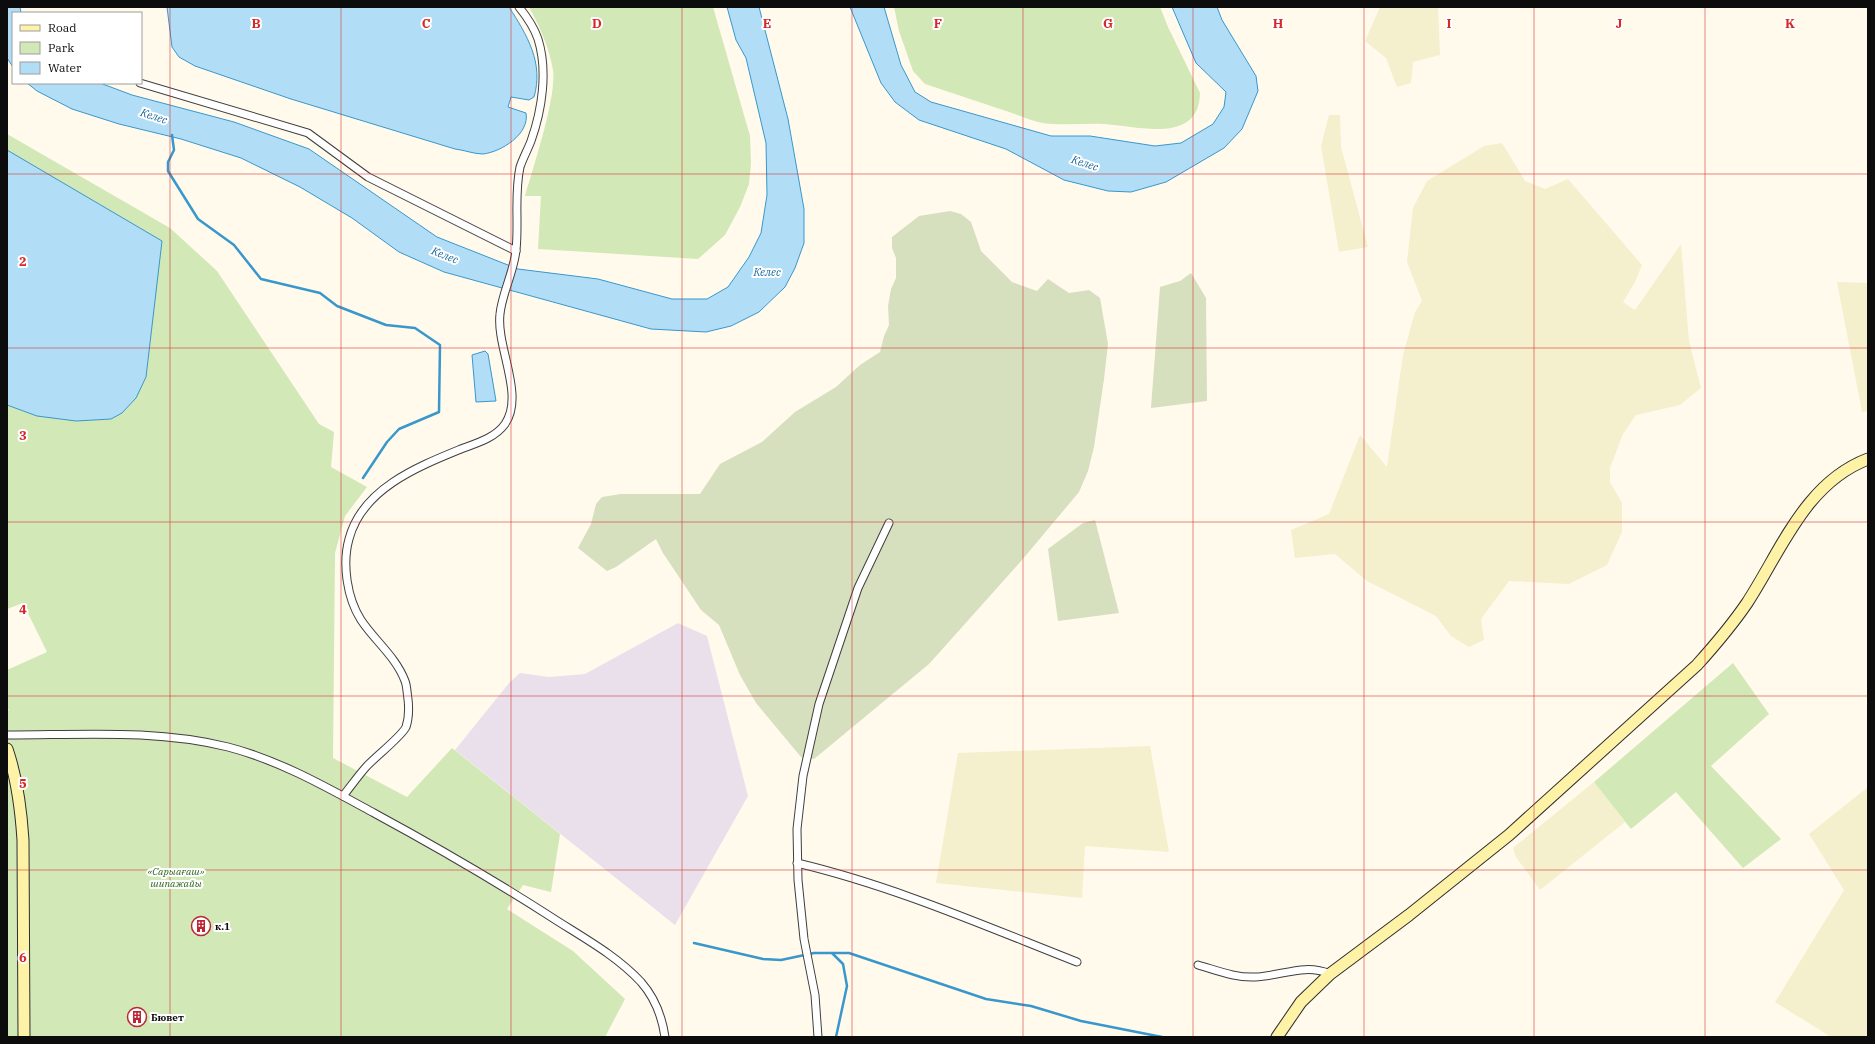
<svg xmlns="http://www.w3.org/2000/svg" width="1875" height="1044" font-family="'IBM Plex Serif',serif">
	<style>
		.industrial { fill: #eae0eb }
		.farmland { fill: #f4efcd }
		.green { fill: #d2e8b6 }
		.cemetery { fill: #d6e0be }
		.water { fill: #b1def6; stroke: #3997cc }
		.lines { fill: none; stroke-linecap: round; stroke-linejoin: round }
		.stream { stroke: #3997cc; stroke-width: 2.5 }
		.street-casing { stroke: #3f3f3f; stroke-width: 9 }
		.secondary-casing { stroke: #2e2e2e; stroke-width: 13 }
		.street { stroke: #fff; stroke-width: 7 }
		.secondary { stroke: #fef2a7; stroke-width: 11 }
		.grid { fill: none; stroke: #d62828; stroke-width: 1; stroke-opacity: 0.55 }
		.labels { text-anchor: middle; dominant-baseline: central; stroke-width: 4; stroke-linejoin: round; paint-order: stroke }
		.park-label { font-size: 10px; font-style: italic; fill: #2e631d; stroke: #fff }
		.poi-label { font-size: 10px; font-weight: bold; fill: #0c0c0c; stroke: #fff; text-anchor: start }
		.water-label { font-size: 11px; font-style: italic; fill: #17679d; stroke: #fff }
		.grid-label { font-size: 13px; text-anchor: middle; font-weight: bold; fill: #d62828; stroke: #fff; stroke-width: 4; stroke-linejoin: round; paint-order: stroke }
	</style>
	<rect width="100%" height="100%" fill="#fffaec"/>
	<path class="industrial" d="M678,623L707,636L748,796L675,925L455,750L509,683L520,673L549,677L585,674Z"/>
	<g class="farmland">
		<path d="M1380,7H1438L1440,55L1413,62L1411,83L1397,87L1386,58L1365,41Z"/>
		<path d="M1329,115H1340L1341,147L1368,247L1339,252L1321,146Z"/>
		<path d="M1502,143L1525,181L1545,189L1568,179L1642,265L1635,282L1623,302L1635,310L1681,244L1689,341L1701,388L1680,405L1636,415L1623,434L1610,468V482L1622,503V532L1607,565L1569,584L1509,581L1481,619L1484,640L1469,647L1451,636L1436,616L1367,581L1335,554L1295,558L1291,530L1329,514L1360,435L1387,467L1403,355L1415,312L1422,301L1407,262L1413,208L1427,181L1484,146Z"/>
		<path d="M1837,282L1868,283V411L1862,412Z"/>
		<path d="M1150,746L1169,852L1085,846L1082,898L936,883L958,753Z"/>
		<path d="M1594,782L1625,822L1540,890L1516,857L1513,848Z"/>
		<path d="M1868,787V1037H1831L1775,1002L1844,890L1809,834Z"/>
	</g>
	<g class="green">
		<path d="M529,7H713L750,136L751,163L749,184L740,207L725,235L698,259L538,249L541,196H525C533,168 557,96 553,70C549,47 540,27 529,7Z"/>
		<path d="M894,7H1160L1168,27L1200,93C1199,145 1138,126 1104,124C1084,123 1063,126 1043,123C1031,121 1018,115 1006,111C979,102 952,93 925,84L913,71L899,31Z"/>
		<path d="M7,134L170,228L217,271L319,424L334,432L331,467L367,487L345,516L335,553L333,758L407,797L452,748L560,834L551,892L523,885L507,909L573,951L625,999L605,1037H7V711L9,710L7,707V670L47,652L23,603L7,609Z"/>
		<path d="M1733,663L1769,714L1711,766L1781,839L1743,868L1676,792L1631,829L1594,782Z"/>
	</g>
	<g class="cemetery">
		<path d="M950,211L961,214L971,222L981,251L1012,282L1037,291L1048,279L1069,293L1089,290L1100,298L1108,344L1104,379L1094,447L1088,471L1079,492L1022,560L929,664L814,759L801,757L756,703L740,675L719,625L701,610L663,553L656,539L616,567L607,571L578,548L591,524L596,504L602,497L621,494H700L720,464L762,442L795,412L836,387L860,365L880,352L884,336L889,325L888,306L891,289L896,278V258L892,248V237L919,216Z"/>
		<path d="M1191,273L1206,298L1207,401L1151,408L1160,287L1180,281Z"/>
		<path d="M1095,520L1119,613L1058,621L1048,549L1083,523Z"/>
	</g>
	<g class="water">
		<path d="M7,7H20L21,13H13V67L7,58Z"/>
		<path d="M167,7H509C527,35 544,63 534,97L529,100L511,97L508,107L526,113C530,134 501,152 483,154C474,154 464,150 455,149L291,99L195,66L179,57L172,47Z"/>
		<path d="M727,7H759L788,119L804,209V243L795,268L785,287L759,312L731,326L706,332L651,329L444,272L399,252L352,218L300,187L241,158L181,139L119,124L72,109L37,91L27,83H100L132,95L234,122L309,149L437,237L518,269L598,279L672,299H707L728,287L749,257L761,233L767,195L766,143L746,58L736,40Z"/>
		<path d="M850,7H884L901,65L915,92L931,102L1051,136H1090L1155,146L1181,143L1213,124L1224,107L1226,92L1196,63L1172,7H1217L1222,20L1256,76L1258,91L1242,129L1224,148L1166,182L1131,192L1108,191L1064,180L1006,149L919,120L895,102L881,83Z"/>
		<path d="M7,150L162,241L146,377L136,398L122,413L111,419L76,421L37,416L7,405Z"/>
		<path d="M485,351L488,354L496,401L476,402L472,355Z"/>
	</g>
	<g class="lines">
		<g class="stream">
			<path d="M172,135L174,150L168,162V171L198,219L234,245L261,279L320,293L337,306L386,325L415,328L440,345L439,412L399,429L387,442L363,478"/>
			<path d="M694,943L763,959L781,960L814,953H849L986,999L1031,1006L1081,1021L1162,1037"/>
			<path d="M832,953L843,964L847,986L836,1037"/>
		</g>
		<g class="street-casing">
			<g id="street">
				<path d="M140,83L308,133L368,177L516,251"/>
				<path d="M7,735C81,735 156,729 228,747C279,760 328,788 374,813C433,845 492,879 548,915C580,936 615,954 641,982C655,998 662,1016 665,1037"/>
				<path d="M343,796C351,786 358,776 366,767C375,757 402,736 406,727C409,718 409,708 408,699C407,693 407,686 405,681C396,657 375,641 361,620C347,598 342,564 349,539C362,489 417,467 461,449C477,443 495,438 505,424C525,395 496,347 500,314C502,293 514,272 516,250C519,222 514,195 520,167C523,158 528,149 531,141C542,110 548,71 538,39C534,27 527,17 519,7"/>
				<path d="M797,863C894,886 985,926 1077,962"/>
				<path d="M1198,965C1216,970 1235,978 1255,977C1282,976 1304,963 1330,974"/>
				<path d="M818,1037L815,995L804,939L798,880L797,829L803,776L819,704L858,588L889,523"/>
			</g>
		</g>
		<g class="secondary-casing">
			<g id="secondary">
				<path d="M7,749C17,778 21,809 23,840L24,1037"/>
				<path d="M1277,1037L1301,1002L1330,974L1409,915L1509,835L1697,665C1715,645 1732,625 1747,603C1781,551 1805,483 1868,459"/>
			</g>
		</g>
		<use href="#street" class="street"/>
		<use href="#secondary" class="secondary"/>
	</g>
	<path class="grid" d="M170,7V1037M341,7V1037M511,7V1037M682,7V1037M852,7V1037M1023,7V1037M1193,7V1037M1364,7V1037M1534,7V1037M1705,7V1037M7,174H1868M7,348H1868M7,522H1868M7,696H1868M7,870H1868"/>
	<defs>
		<g id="building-ring" transform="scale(1)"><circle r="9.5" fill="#fff" stroke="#bb2632" stroke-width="1.5"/><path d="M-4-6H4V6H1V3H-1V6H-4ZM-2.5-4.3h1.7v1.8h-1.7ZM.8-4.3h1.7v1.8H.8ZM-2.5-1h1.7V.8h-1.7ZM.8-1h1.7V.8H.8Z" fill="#bb2632"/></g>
	</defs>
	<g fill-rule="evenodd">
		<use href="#building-ring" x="201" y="926"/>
		<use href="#building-ring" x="137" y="1017"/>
	</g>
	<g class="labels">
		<g class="park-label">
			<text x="176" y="871">«Сарыағаш»<tspan x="176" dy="12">шипажайы</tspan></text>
		</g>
		<g class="poi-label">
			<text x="215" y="926">к.1</text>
			<text x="151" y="1017">Бювет</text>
		</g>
		<g class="water-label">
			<text transform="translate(154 116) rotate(18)">Келес</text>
			<text transform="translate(1085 163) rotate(18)">Келес</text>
			<text transform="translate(445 255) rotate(21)">Келес</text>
			<text x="767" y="272">Келес</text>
		</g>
	</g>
	<g class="grid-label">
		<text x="256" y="28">B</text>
		<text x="426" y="28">C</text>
		<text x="597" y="28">D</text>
		<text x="767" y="28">E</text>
		<text x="938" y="28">F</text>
		<text x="1108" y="28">G</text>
		<text x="1278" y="28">H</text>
		<text x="1449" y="28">I</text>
		<text x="1619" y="28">J</text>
		<text x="1790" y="28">K</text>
		<text x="23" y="266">2</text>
		<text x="23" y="440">3</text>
		<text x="23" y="614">4</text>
		<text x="23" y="788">5</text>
		<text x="23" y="962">6</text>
	</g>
	<rect width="1875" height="1044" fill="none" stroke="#0c0c0c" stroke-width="16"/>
	<rect x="12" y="12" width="130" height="72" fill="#ffffff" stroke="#9e9e9e"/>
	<rect x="20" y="25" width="20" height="6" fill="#fef2a7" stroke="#9e9e9e"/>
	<text x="48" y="32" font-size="12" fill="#0c0c0c">Road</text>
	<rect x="20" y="42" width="20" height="12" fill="#d2e8b6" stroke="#9e9e9e"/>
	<text x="48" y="52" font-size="12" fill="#0c0c0c">Park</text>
	<rect x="20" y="62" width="20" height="12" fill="#b1def6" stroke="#9e9e9e"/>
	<text x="48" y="72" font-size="12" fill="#0c0c0c">Water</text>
</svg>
